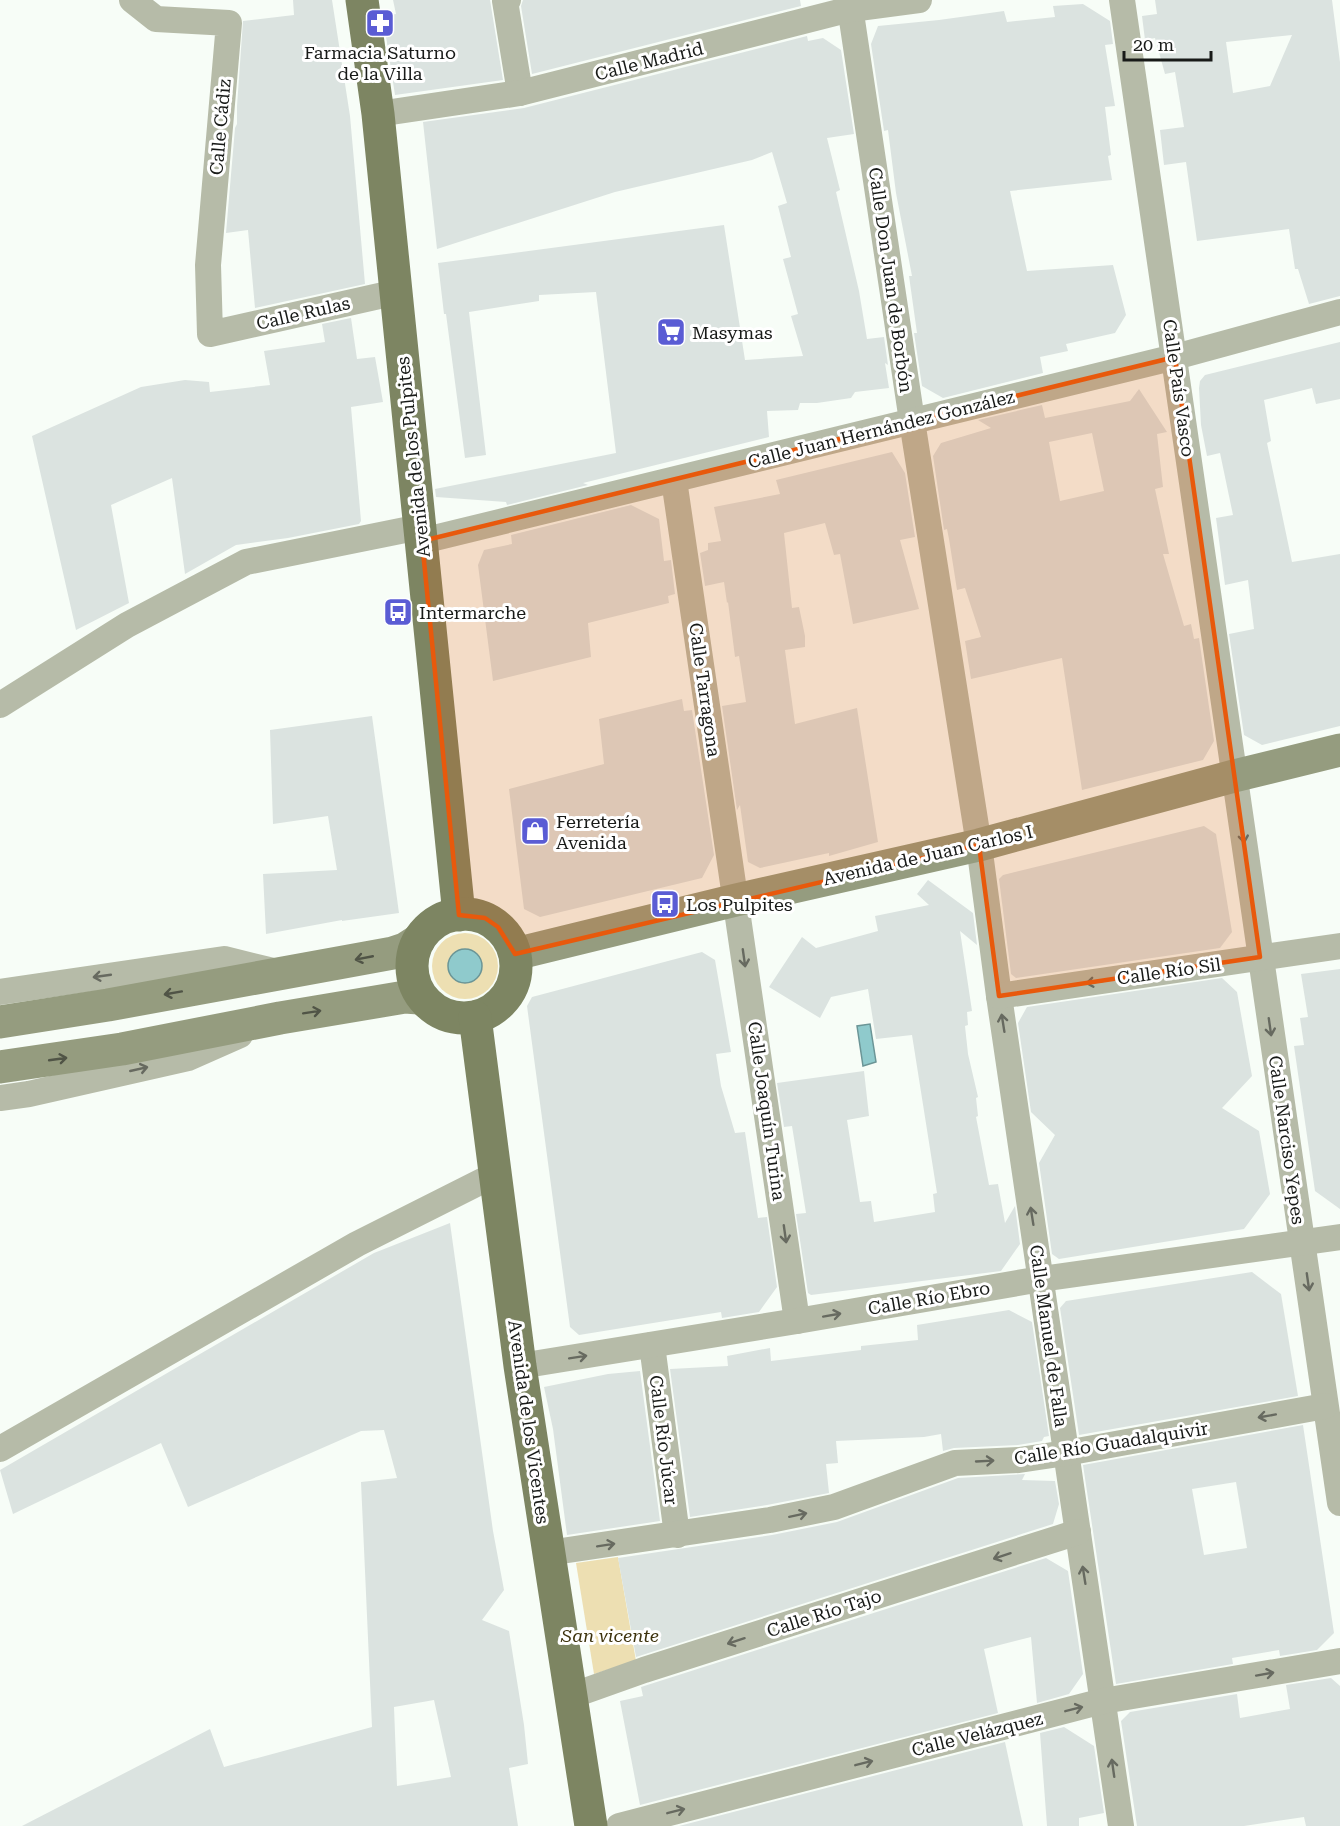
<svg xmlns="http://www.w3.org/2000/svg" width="1340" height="1826" font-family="'Roboto Serif',serif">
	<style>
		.green { fill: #eddfb2 }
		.water { fill: #8fcacc; stroke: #6b9596; stroke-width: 1.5 }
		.building { fill: #dbe3e0; fill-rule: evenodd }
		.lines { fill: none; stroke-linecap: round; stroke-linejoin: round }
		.street { stroke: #b6bba8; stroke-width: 26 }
		.secondary { stroke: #959c7f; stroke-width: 33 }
		.primary { stroke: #7d8562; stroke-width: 33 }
		.oneway { stroke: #676a60 }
		.oneway2 { stroke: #505446 }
		.marked { fill: #e8590c; fill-opacity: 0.2; stroke: #e8590c; stroke-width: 4.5; stroke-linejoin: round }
		.labels { text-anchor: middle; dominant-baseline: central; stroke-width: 6; stroke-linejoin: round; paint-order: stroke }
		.poi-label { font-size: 18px; fill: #181a18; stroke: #fff; text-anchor: start }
		.street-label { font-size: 18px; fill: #181a18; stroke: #fff }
		.park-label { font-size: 18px; font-style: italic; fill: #3d320d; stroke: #fff }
	</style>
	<rect width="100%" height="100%" fill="#f7fdf7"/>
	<g class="green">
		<circle cx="465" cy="966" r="33"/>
		<path d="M618,1557L636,1661L594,1674L576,1563Z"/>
	</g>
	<g class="water">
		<circle cx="465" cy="966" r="17"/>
		<path d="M870,1024L876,1062L863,1066L857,1026Z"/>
	</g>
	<g class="building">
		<path d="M293,0H332L350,116L365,284L255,308L248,230L226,233L235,128L237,124V106L243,21L294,15Z"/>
		<path d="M393,0H490L503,80L395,95L383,17L396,14Z"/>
		<path d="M523,0H800L801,6L532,74L521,6Z"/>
		<path d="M1155,0H1332L1340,62V296L1309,304L1298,269H1295L1289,229L1197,241L1186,162L1164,165L1160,130L1184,127L1175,72L1165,74L1155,38L1145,40L1142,16L1157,14ZM1292,35L1270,86L1233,93L1226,42Z"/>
		<path d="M1083,4L1110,21L1113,44L1105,45L1115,106L1105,107L1111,155L1108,156L1112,180L1010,191L1027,271L1113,265L1126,315L1115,333L1066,344L1068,351L1040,357L1043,373L943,398L922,386L914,333H917L909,276H912L896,193L888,130L884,131L871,44L878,26L939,20L1004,11L1007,22L1055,17L1053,6Z"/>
		<path d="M807,36L808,41L823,38L841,50L854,134L827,138L840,190L836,192L859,291L867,339L884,337L888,365L885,363L889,388L855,392L851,398L817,403H800L798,410L767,411L769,437L583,483L588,485L507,505L506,502L436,497L435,489L616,453L596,292L539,295V301L469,312L486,455L465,458L446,314H444L438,263L724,225L745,360L803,356L791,316L798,314L783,259L791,257L778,206L787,203L772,152L752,160L615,192L437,249L423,122L524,108Z"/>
		<path d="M351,318L357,359L375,357L383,402L351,407L361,521L359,524L288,538L236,545L185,574L172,478L111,505L129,603L76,630L32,436L141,387L185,380L209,382L210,392L270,385L264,351L325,342L322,324Z"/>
		<path d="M1340,342V399L1316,404L1312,388L1264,400L1271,441L1267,443L1292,562L1340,554V726L1262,745L1244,735L1229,634L1254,629L1248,580L1225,585L1216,518L1233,515L1220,453L1207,456L1201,425L1199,388L1200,381L1205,375Z"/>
		<path d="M1139,389L1167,432L1157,434L1163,487L1155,489L1169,554H1163L1184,626L1191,624L1194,639L1199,638L1214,741L1203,760L1082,790L1062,658L971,679L965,641L981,637L965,588L957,590L949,539L947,529L944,530L933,456L941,443L991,428L978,420L1042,405L1045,418L1130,401ZM1092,433L1104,491L1060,501L1049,442Z"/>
		<path d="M892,452L905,473L915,537L900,540L919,609L853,624L840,554L834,555L825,523L784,533L792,608L799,607L805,636V647L785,650L795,724L857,708L878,842L829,856V853L760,868L748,862L740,805L737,810L722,706L746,702L739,656L735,657L728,602L727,603L724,582L705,586L700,553L708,550V543L721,541L714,507L780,494L776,480Z"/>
		<path d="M631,505L659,519L664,561L671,560L675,594L668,596L669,603L588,623L591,657L493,681L478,565L484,550L512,544L511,535Z"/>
		<path d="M682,699L684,711L692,710L714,855L702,878L540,917L524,909L509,789L604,764L599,719Z"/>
		<path d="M372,716L399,913L342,921V920L266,934L263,874L337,870L328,816L273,824L270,730Z"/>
		<path d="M1204,826L1216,834L1232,932L1220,948L1016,978L1011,974L999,879L1003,875Z"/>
		<path d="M928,880L973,913L977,945L960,931L972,1011L967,1012L968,1025L965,1026L968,1054L978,1097L976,1098L978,1116L976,1117L989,1185L998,1184L1005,1223L1015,1206L1020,1244L1001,1271L811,1295L808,1293L796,1214L806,1213L792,1126L784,1127L777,1083L864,1071L869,1116L847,1120L860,1202L871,1201L874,1222L935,1212L933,1194L937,1193L912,1035L876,1039L868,989L831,997L820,1018L769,987L802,937L816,948L878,931L875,916L929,905L917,894Z"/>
		<path d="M702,952L715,960L731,1052L716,1054L721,1086L735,1133L745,1132L758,1218L767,1217L777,1287L759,1312L722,1318L721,1312L579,1335L570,1327L527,1006L532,997Z"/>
		<path d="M1340,969V1209L1315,1191L1294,1046L1304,1045L1300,1018L1308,1017L1301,974Z"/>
		<path d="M1222,978L1237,992L1252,1076L1222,1108L1259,1131L1270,1194L1244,1229L1059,1259L1052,1254L1039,1163L1055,1135L1031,1112L1018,1023L1027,1007Z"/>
		<path d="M450,1223L493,1531L504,1590L482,1620L509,1631L524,1725L528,1764L509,1768L518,1826H22L210,1729L224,1767L372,1727L361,1482L397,1478L384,1430L361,1431L188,1507L161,1443L13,1514L0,1470L374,1253ZM434,1700L451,1777L397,1786L394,1707Z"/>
		<path d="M1252,1272L1281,1294L1298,1396L1079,1435L1060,1308L1066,1301Z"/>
		<path d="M1009,1310L1032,1322L1049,1436L1044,1437L1042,1441L1018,1445L954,1448L943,1451L941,1434L924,1437L836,1441L838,1463L826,1464L829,1493L767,1505L690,1517L670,1369L728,1366L727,1356L770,1348L771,1361L861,1350V1346L918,1340L917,1325Z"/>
		<path d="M640,1371L660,1521L567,1535L553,1429L544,1387L608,1374Z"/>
		<path d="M1303,1425L1334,1633L1317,1650L1280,1656L1279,1650L1232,1658L1233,1664L1116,1684L1083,1465ZM1236,1482L1247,1548L1204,1555L1192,1489Z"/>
		<path d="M1025,1474L1022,1480L1055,1481L1059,1504L1053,1524L636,1657L618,1558L772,1535L837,1522L958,1478Z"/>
		<path d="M1046,1558L1068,1571L1083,1674L1069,1694L1037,1703L1031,1637L984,1649L998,1713L640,1805L620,1701L643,1696L641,1687Z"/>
		<path d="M1331,1678L1340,1686V1826H1306L1304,1817L1244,1826H1137L1121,1721L1130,1712L1237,1694L1240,1718L1290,1709L1286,1685Z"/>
		<path d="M1064,1727L1094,1746L1104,1813L1079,1818V1826H1047L1040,1733Z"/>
		<path d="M1005,1742L1023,1826H679Z"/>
	</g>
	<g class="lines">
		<g class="street">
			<path d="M132,0L156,19L229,23L208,265L210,334L397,292"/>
			<path d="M508,0L505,1L520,93"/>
			<path d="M849,0L912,421L979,845L999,996L1121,1826"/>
			<path d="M1122,0L1340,1503"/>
			<path d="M378,114L520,93L851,9L919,0"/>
			<path d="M674,480L797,1321"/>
			<path d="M422,541L1175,357L1340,312"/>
			<path d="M0,705L127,625L246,562L420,527"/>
			<path d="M0,992L224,959L277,972"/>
			<path d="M999,996L1340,946"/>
			<path d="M0,1098L29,1094L188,1058L240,1035"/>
			<path d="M652,1345L677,1535"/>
			<path d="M520,1366L797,1321L1041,1279L1340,1237"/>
			<path d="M0,1449L357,1244L494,1175"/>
			<path d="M548,1553L770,1520L834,1507L955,1463L1019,1460L1066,1453L1325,1406"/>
			<path d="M571,1696L644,1670L1078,1532"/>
			<path d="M619,1826L1103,1701L1340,1661"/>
		</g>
		<g class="secondary">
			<path d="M515,954L736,900L979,845L1234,776L1340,750"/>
			<path d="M0,1022L108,1005L393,953L405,949L419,940"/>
			<path d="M0,1067L122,1049L280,1018L405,997L419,998L425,1001"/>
		</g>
		<g class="primary">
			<path d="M362,0L378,114L459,915"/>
			<circle cx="464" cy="966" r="52"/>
			<path d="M475,1017L520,1366L591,1826"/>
		</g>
	</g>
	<defs><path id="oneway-shaft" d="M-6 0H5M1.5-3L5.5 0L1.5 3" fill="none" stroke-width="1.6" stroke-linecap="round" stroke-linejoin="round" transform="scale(1.5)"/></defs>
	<g class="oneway">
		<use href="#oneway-shaft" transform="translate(1243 834) rotate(82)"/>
		<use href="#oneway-shaft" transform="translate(744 958) rotate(82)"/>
		<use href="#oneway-shaft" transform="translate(102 976) rotate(172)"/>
		<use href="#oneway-shaft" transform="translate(1095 982) rotate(172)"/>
		<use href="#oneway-shaft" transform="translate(1003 1023) rotate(-99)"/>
		<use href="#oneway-shaft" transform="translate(1270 1027) rotate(82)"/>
		<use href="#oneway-shaft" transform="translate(139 1069) rotate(-13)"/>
		<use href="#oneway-shaft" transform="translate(1032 1216) rotate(-99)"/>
		<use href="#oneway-shaft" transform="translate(785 1234) rotate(82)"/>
		<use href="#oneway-shaft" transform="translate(1308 1282) rotate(82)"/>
		<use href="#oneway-shaft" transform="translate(832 1315) rotate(-10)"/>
		<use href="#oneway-shaft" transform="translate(578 1357) rotate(-9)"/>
		<use href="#oneway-shaft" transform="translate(1267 1416) rotate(170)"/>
		<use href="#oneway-shaft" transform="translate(985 1461) rotate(-3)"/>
		<use href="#oneway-shaft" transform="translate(798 1515) rotate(-12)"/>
		<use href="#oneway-shaft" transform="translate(606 1545) rotate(-9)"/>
		<use href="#oneway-shaft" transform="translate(1002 1556) rotate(162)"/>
		<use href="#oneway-shaft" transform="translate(1084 1575) rotate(-99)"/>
		<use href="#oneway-shaft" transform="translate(736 1641) rotate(162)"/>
		<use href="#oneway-shaft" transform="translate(1265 1674) rotate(-10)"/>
		<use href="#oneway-shaft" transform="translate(1074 1709) rotate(-14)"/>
		<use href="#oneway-shaft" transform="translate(864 1763) rotate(-14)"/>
		<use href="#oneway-shaft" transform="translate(1113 1768) rotate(-98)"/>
		<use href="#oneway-shaft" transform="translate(676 1811) rotate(-14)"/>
	</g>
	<g class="oneway2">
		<use href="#oneway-shaft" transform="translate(364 958) rotate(169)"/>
		<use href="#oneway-shaft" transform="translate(173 993) rotate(170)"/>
		<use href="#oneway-shaft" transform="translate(312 1012) rotate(-9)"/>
		<use href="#oneway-shaft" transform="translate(58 1059) rotate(-8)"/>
	</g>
	<path class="marked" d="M1175,357L1260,957L999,996L979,845L515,954L498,927L485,918L459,915L422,541Z"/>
	<defs>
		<g id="pharmacy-square" transform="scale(1.5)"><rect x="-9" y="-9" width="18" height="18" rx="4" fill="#5a5cd4" stroke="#fff"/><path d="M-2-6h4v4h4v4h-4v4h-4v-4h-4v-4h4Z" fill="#fff"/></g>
		<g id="supermarket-square" transform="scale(1.5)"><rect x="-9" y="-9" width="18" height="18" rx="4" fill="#5a5cd4" stroke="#fff"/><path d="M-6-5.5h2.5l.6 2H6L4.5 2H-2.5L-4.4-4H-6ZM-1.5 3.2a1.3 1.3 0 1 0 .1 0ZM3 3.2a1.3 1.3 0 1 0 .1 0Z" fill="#fff"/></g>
		<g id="bus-square" transform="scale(1.5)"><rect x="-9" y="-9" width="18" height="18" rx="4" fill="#5a5cd4" stroke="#fff"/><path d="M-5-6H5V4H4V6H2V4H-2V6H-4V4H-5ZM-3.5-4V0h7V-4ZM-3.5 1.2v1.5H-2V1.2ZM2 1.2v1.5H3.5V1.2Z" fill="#fff"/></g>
		<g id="shop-square" transform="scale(1.5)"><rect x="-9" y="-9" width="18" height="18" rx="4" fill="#5a5cd4" stroke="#fff"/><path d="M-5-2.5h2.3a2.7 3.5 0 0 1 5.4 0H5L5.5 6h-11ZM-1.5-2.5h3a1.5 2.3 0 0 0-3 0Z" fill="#fff"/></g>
	</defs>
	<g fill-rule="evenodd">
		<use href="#pharmacy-square" x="380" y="23"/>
		<use href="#supermarket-square" x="671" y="332"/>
		<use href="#bus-square" x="398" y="612"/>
		<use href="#shop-square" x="535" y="831"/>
		<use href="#bus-square" x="665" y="904"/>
	</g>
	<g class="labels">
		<g class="poi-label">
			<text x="380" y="52" text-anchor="middle">Farmacia Saturno<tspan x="380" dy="21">de la Villa</tspan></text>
			<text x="692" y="332">Masymas</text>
			<text x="419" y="612">Intermarche</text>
			<text x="556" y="821">Ferretería<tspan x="556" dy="21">Avenida</tspan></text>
			<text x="686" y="904">Los Pulpites</text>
		</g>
		<g class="street-label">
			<text transform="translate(649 61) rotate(-14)">Calle Madrid</text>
			<text transform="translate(220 127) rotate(-85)">Calle Cádiz</text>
			<text transform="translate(891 280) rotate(82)">Calle Don Juan de Borbón</text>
			<text transform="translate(303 313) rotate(-13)">Calle Rulas</text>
			<text transform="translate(1179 388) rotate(82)">Calle País Vasco</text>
			<text transform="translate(881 429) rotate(-14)">Calle Juan Hernández González</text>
			<text transform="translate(413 457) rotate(-96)">Avenida de los Pulpites</text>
			<text transform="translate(705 690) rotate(82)">Calle Tarragona</text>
			<text transform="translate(928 855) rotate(-13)">Avenida de Juan Carlos I</text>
			<text transform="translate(1169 971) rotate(-8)">Calle Río Sil</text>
			<text transform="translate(767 1111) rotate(82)">Calle Joaquín Turina</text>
			<text transform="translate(1287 1140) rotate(82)">Calle Narciso Yepes</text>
			<text transform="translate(929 1298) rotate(-10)">Calle Río Ebro</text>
			<text transform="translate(1049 1336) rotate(82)">Calle Manuel de Falla</text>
			<text transform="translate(529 1422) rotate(82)">Avenida de los Vicentes</text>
			<text transform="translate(664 1440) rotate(83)">Calle Río Júcar</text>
			<text transform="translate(1111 1443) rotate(-9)">Calle Río Guadalquivir</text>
			<text transform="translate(824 1613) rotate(-18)">Calle Río Tajo</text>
			<text transform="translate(977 1734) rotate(-14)">Calle Velázquez</text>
		</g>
		<g class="park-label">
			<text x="610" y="1635">San vicente</text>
		</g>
	</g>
	<path d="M1124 51v9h87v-9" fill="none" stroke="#181a18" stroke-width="3"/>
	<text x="1133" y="51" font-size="18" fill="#181a18" stroke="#ffffff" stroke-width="4.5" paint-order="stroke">20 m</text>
</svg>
